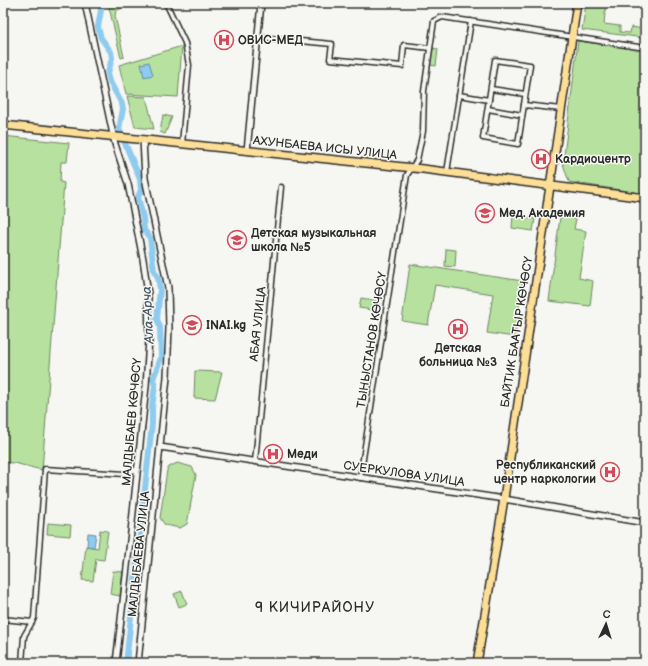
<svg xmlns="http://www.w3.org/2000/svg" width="648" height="666" font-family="'Balsamiq Sans',sans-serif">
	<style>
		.green { fill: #b6e19e; stroke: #708664 }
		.water { fill: #8ecbee; stroke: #668ba0 }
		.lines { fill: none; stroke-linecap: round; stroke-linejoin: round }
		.river { stroke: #8ecbee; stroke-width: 6 }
		.minor-casing { stroke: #2b2b2b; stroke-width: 7 }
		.tertiary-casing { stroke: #2b2b2b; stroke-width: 8 }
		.primary-casing { stroke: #2b2b2b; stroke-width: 10 }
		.minor { stroke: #f6f6f2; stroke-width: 4 }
		.tertiary { stroke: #f6f6f2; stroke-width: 5 }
		.primary { stroke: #fdde96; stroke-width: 7 }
		.labels { text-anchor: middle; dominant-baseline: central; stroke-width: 3; stroke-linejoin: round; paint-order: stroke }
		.poi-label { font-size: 12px; font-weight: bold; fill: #2b2b2b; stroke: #f6f6f2; text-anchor: start }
		.street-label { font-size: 12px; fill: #2b2b2b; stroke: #f6f6f2 }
		.water-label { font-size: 13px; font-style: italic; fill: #495b66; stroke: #f6f6f2 }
		.quarter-label { font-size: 14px; letter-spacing: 1px; fill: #2b2b2b; stroke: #f6f6f2 }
	</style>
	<rect width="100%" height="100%" fill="#f6f6f2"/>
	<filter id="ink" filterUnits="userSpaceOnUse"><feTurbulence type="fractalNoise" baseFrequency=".025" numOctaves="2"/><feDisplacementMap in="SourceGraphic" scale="8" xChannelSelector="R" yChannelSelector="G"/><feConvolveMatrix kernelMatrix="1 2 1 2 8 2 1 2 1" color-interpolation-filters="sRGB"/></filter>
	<g filter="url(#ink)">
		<g class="green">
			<path d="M108,3H120L122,8L116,11L115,16L124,57L121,58Z"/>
			<path d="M586,3H606L604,24L620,26V32L630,33L631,27L645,29V38L582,30Z"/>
			<path d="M578,41L645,50V194L569,182L563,164Z"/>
			<path d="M182,46L178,97L126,94L119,65Z"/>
			<path d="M432,48L438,49L436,66L430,65Z"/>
			<path d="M127,96L146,97L154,129L135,127Z"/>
			<path d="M163,115L172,117L165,134L160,132Z"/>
			<path d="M3,136L69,143L67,162H61L60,182L64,183L42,470L14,463L3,462Z"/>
			<path d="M513,215L535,219L533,231L512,228Z"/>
			<path d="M560,217L576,219L574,229L586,231L579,278L593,281L590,306L549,301Z"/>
			<path d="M446,249L456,250L455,267L445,266Z"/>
			<path d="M410,264L523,281L515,337L487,333L493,294L435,285L428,325L402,321Z"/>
			<path d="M361,298L379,301L378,311L359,308Z"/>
			<path d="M195,371L222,372L215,399L194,398Z"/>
			<path d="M177,463L192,467L196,475L187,524L180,528L165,525L160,518L167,470L169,467Z"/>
			<path d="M48,523L71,525L70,536L47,534Z"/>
			<path d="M100,530L108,531L104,560L96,559L93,581L82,580L86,546L98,548Z"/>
			<path d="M113,571L123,572L120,596L110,594Z"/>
			<path d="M182,591L187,604L179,607L174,594Z"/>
		</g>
		<g class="water">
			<path d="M149,62L153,75L144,77L141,64Z"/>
			<path d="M88,533L96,534L94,547L87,546Z"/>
		</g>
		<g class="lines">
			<path class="river" d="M100,3L101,10L98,27L101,38L111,52L112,58L108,73L110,82L122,104L123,109L119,129L140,179L141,190L138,197L143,218L144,230L150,238L154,271L158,277L160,289L157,319L160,327L161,358L153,379L155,386L152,407V424L126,663"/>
			<g class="minor-casing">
				<g id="minor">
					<path d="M166,3L185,43L189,65L182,144"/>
					<path d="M258,37L332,44L330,59L402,66L404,45L430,48"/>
					<path d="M495,60L530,65L518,144L483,138Z"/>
					<path d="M491,89L525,94"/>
					<path d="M459,95L489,100"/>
					<path d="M524,105L561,109"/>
					<path d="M488,109L522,115"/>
					<path d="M447,172L471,21"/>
					<path d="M255,462L281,187"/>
					<path d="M360,478L407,175L417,160L423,131L424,91L434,21L442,17L645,48"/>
					<path d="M3,619L32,622L24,636L22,663"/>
					<path d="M32,622L34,618L45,469L125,474L137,469"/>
					<path d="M643,663L645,650"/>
				</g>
			</g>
			<g class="tertiary-casing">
				<g id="tertiary">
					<path d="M85,3L115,144L128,184L143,259L148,294L149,339L146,386L131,532L116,663"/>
					<path d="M247,151L261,3"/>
					<path d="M160,447L504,499L645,523"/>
					<path d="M138,663L167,377L169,328L168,288L145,178L143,140"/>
				</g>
			</g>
			<g class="primary-casing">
				<g id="primary">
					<path d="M3,125L423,169L645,198"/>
					<path d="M477,663L503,505L577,3"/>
				</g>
			</g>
			<use href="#minor" class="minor"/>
			<use href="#tertiary" class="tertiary"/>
			<use href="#primary" class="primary"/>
		</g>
	</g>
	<defs>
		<g id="hospital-ring" transform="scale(1)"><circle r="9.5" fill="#f6f6f2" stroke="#d1495b" stroke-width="1.5"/><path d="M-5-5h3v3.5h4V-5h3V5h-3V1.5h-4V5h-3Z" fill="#d1495b"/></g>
		<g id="university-ring" transform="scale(1)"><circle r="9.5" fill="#f6f6f2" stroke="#d1495b" stroke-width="1.5"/><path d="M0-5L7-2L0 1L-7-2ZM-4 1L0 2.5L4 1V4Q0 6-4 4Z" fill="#d1495b"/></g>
	</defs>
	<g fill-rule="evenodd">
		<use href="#hospital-ring" x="224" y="40"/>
		<use href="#hospital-ring" x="541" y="159"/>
		<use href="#university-ring" x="485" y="213"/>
		<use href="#university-ring" x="237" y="240"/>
		<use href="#university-ring" x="192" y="325"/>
		<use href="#hospital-ring" x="458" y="329"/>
		<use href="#hospital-ring" x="273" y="454"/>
		<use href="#hospital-ring" x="610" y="472"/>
	</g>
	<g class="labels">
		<g class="poi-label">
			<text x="238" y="40">ОВИС-МЕД</text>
			<text x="555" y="159">Кардиоцентр</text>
			<text x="499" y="213">Мед. Академия</text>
			<text x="251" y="233">Детская музыкальная<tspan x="251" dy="14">школа №5</tspan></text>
			<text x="206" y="325">INAI.kg</text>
			<text x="458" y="348" text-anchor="middle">Детская<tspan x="458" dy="14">больница №3</tspan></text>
			<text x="287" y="454">Меди</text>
			<text x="596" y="465" text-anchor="end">Республиканский<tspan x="596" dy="14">центр наркологии</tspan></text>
		</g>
		<g class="street-label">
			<text transform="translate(325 148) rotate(6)">АХУНБАЕВА ИСЫ УЛИЦА</text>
			<text transform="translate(258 324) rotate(-84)">АБАЯ УЛИЦА</text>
			<text transform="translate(517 332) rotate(-81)">БАЙТИК БААТЫР КӨЧӨСҮ</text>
			<text transform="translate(372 340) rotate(-81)">ТЫНЫСТАНОВ КӨЧӨСҮ</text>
			<text transform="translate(132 422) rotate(-85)">МАЛДЫБАЕВ КӨЧӨСҮ</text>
			<text transform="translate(404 474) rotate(8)">СУЕРКУЛОВА УЛИЦА</text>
			<text transform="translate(139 554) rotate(-84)">МАЛДЫБАЕВА УЛИЦА</text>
		</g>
		<g class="water-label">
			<text transform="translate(148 315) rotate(-93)">Ала-Арча</text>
		</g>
		<g class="quarter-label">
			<text x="315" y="607">9 КИЧИРАЙОНУ</text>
		</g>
	</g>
	<rect width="648" height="666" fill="none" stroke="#f6f6f2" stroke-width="16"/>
	<rect x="8" y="8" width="632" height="650" fill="none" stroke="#2b2b2b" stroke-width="1.5" filter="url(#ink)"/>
	<g transform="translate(606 624) rotate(4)" stroke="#f6f6f2" stroke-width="3" paint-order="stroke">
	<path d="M0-3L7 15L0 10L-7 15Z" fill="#2b2b2b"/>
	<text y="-6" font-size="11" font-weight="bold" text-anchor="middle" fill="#2b2b2b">С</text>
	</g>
</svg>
